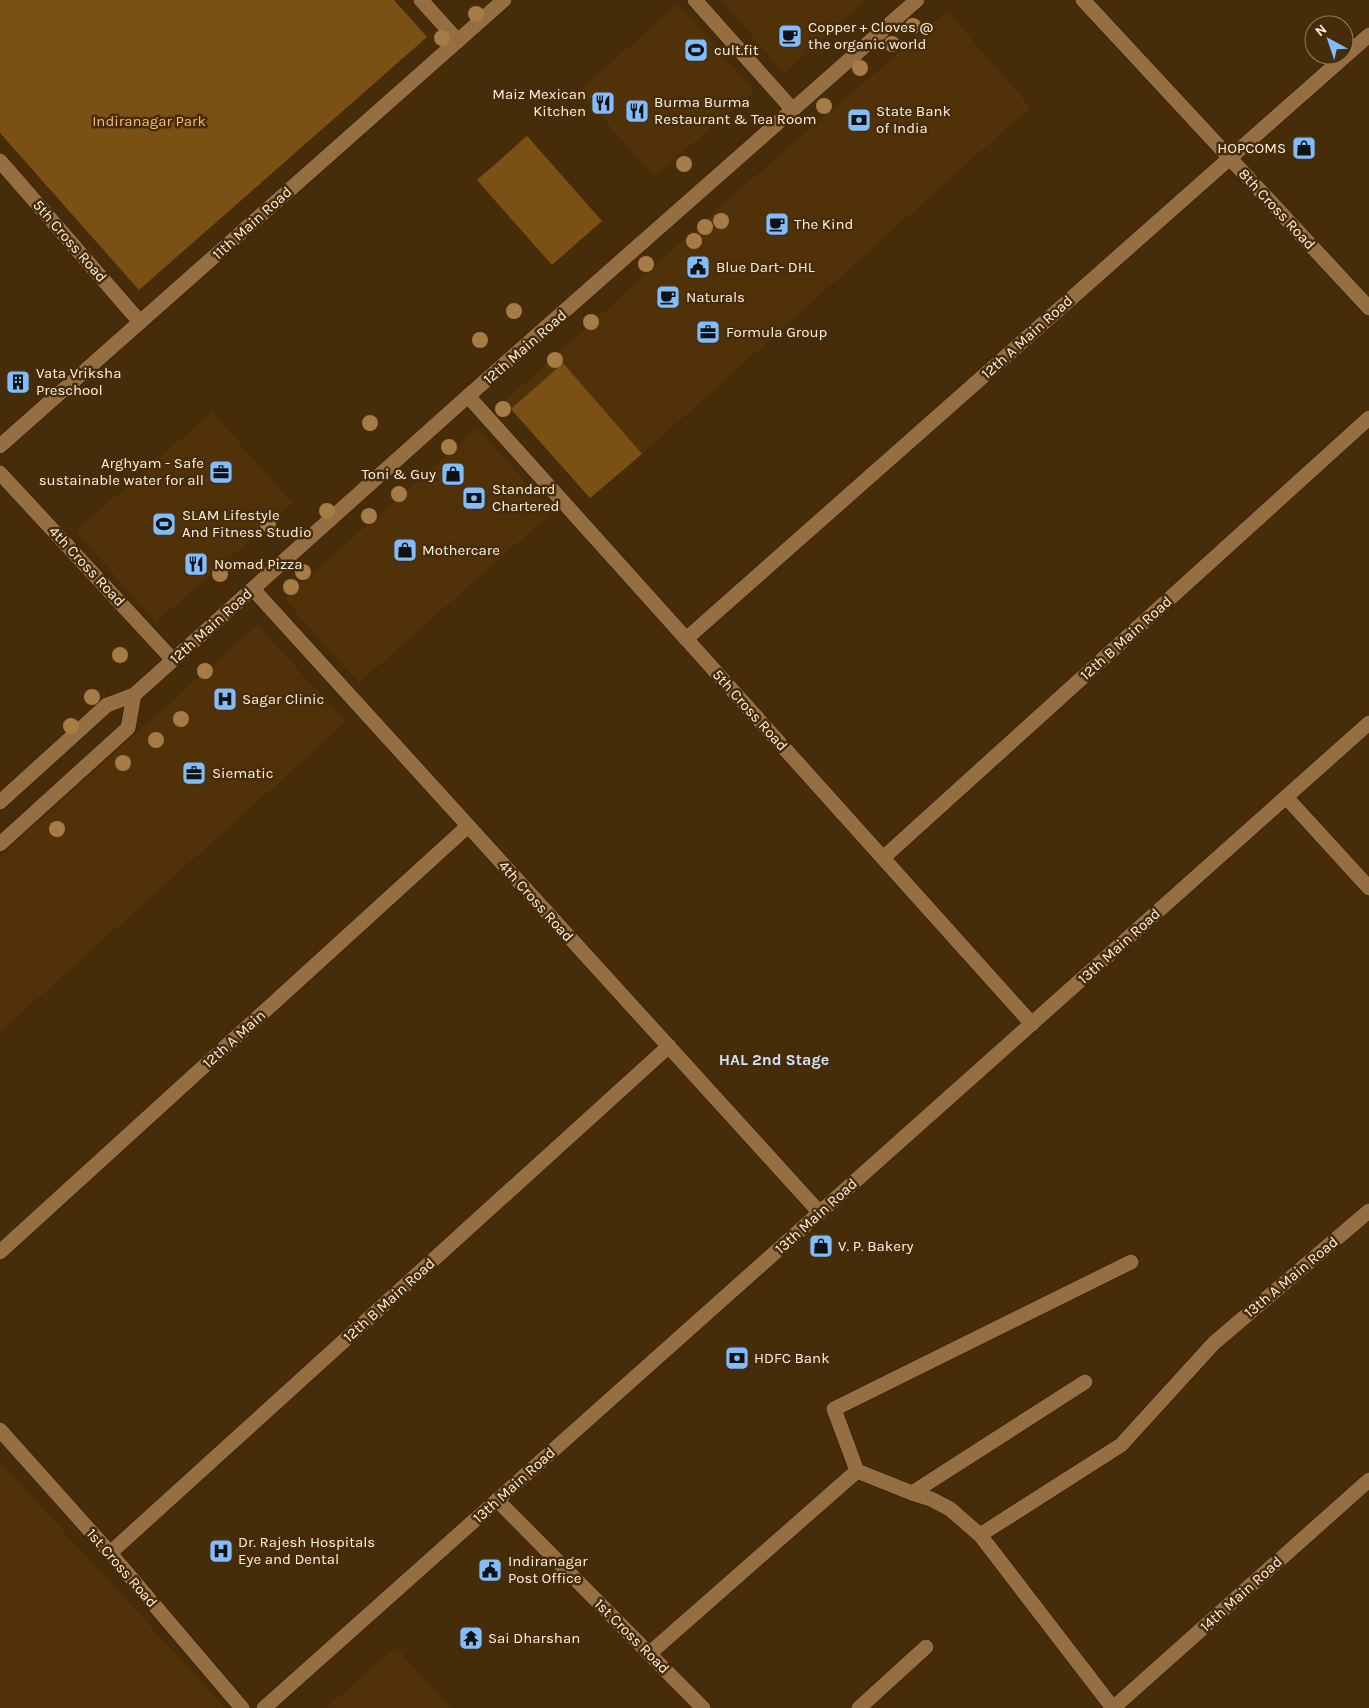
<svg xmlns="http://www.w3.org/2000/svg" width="1369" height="1708" font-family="Karla,sans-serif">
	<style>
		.built { fill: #513208 }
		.green { fill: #7b5014 }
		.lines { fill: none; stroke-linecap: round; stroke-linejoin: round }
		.minor-casing { stroke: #281601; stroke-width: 16 }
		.minor { stroke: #956e42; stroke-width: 15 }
		.tree { fill: #a77b46 }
		.labels { text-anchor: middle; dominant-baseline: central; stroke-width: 5; stroke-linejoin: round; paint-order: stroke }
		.poi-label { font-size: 15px; fill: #fef1e3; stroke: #472c09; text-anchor: start }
		.park-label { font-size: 15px; fill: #f6bb77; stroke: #472c09 }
		.street-label { font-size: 15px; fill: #fef1e3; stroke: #472c09 }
		.neighbourhood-label { font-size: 16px; font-weight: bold; fill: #cfe5fd; stroke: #472c09 }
	</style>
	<rect width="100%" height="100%" fill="#472c09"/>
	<g class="built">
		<path d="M722,0H865L784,74Z"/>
		<path d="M678,4L754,91L654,176L579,91Z"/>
		<path d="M947,11L1030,107L642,454L590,498L505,401L737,192Z"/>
		<path d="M212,412L292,503L156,622L76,531Z"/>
		<path d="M477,428L552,512L359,683L284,599Z"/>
		<path d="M257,625L346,722L0,1032V856Z"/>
		<path d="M0,1462L225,1708H0Z"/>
		<path d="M396,1647L450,1708H326Z"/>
	</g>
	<g class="green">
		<path d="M0,0H394L427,37L139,290L0,133Z"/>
		<path d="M527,136L602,221L552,265L477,180Z"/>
		<path d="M563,363L642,454L590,498L511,409Z"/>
	</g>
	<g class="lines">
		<g class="minor-casing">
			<g id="minor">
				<path d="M421,0L458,41"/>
				<path d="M695,0L793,110"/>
				<path d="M1083,0L1369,308"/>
				<path d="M0,161L140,322"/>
				<path d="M468,396L1032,1024"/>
				<path d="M0,446L504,0"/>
				<path d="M0,473L173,660"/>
				<path d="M253,589L820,1213"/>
				<path d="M686,639L1369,35"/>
				<path d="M1286,797L1369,888"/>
				<path d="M0,802L107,705L134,695L468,396L917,0"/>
				<path d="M0,844L128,728L134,695"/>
				<path d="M883,858L1369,418"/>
				<path d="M0,1252L468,826"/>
				<path d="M0,1430L110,1553L242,1708"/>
				<path d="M857,1471L834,1409L1131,1262"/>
				<path d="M912,1493L1085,1382"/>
				<path d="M497,1500L703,1708"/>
				<path d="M980,1535L1121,1445L1214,1343L1369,1211"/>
				<path d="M110,1553L669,1046"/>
				<path d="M650,1653L857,1471L912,1493L931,1499L950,1509L980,1535L1113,1708"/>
				<path d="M264,1708L1369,723"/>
				<path d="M859,1708L926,1647"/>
				<path d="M1113,1708L1369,1480"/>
			</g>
		</g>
		<use href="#minor" class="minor"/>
	</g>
	<g class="tree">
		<circle cx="476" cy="14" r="8"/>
		<circle cx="913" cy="26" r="8"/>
		<circle cx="442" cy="38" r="8"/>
		<circle cx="892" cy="44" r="8"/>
		<circle cx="860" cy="68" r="8"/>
		<circle cx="824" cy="106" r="8"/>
		<circle cx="684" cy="164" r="8"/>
		<circle cx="721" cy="221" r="8"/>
		<circle cx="705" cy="227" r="8"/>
		<circle cx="694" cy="241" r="8"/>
		<circle cx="646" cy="264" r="8"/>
		<circle cx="514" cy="311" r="8"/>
		<circle cx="591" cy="322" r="8"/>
		<circle cx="480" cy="340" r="8"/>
		<circle cx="555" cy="360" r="8"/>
		<circle cx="503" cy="409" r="8"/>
		<circle cx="370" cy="423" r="8"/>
		<circle cx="449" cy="447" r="8"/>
		<circle cx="399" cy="494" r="8"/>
		<circle cx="327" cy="511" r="8"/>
		<circle cx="369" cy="516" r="8"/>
		<circle cx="268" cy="524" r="8"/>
		<circle cx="303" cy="572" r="8"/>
		<circle cx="220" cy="574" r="8"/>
		<circle cx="291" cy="587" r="8"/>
		<circle cx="120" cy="655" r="8"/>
		<circle cx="205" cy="671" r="8"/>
		<circle cx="92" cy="697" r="8"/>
		<circle cx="181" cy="719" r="8"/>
		<circle cx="71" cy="726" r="8"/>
		<circle cx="156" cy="740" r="8"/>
		<circle cx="123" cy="763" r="8"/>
		<circle cx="57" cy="829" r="8"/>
	</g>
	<defs>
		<g id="cafe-square" transform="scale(1.25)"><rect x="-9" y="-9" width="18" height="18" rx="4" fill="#80bdfa" stroke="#472c09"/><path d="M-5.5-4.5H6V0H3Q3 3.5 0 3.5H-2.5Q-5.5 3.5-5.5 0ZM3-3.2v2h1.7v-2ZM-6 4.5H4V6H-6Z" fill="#111"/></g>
		<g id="stadium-square" transform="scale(1.25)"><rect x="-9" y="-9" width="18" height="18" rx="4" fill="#80bdfa" stroke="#472c09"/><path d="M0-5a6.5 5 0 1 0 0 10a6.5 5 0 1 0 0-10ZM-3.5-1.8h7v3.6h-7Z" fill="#111"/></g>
		<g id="restaurant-square" transform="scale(1.25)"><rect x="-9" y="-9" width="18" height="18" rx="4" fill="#80bdfa" stroke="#472c09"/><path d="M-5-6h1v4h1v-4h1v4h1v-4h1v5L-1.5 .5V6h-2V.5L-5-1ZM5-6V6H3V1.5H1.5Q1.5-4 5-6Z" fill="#111"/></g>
		<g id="bank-square" transform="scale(1.25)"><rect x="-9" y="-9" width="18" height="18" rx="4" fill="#80bdfa" stroke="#472c09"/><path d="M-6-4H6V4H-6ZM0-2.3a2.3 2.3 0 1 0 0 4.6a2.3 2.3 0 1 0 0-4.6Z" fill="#111"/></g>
		<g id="shop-square" transform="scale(1.25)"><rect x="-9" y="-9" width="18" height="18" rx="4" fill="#80bdfa" stroke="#472c09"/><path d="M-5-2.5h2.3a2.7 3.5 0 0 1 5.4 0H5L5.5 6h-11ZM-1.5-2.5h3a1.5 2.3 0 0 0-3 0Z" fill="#111"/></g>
		<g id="civic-square" transform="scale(1.25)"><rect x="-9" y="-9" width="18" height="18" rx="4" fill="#80bdfa" stroke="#472c09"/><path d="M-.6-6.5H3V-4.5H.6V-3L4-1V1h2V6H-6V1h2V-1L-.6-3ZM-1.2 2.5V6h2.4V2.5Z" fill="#111"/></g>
		<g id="office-square" transform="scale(1.25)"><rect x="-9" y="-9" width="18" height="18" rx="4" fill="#80bdfa" stroke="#472c09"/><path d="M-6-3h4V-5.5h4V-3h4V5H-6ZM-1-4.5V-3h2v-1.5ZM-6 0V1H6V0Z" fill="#111"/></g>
		<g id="building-square" transform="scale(1.25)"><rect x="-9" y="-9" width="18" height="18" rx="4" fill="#80bdfa" stroke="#472c09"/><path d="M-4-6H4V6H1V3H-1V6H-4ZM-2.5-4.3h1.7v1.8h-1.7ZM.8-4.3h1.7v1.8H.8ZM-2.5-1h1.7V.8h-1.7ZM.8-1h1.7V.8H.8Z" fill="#111"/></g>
		<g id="hospital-square" transform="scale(1.25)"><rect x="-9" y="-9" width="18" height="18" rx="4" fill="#80bdfa" stroke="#472c09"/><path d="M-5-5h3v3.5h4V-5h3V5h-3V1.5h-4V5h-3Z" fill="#111"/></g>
		<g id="temple-square" transform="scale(1.25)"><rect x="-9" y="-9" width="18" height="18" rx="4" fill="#80bdfa" stroke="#472c09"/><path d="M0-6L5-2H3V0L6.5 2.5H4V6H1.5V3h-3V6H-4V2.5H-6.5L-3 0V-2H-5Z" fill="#111"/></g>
	</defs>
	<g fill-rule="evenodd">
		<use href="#cafe-square" x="790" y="36"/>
		<use href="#stadium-square" x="696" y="50"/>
		<use href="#restaurant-square" x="603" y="103"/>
		<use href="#restaurant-square" x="637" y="111"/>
		<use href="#bank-square" x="859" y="120"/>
		<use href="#shop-square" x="1304" y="148"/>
		<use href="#cafe-square" x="777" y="224"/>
		<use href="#civic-square" x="698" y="267"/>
		<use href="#cafe-square" x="668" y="297"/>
		<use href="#office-square" x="708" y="332"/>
		<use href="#building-square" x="18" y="382"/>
		<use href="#office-square" x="221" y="472"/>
		<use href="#shop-square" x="453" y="474"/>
		<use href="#bank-square" x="474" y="498"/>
		<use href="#stadium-square" x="164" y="524"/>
		<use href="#shop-square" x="405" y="550"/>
		<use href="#restaurant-square" x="196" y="564"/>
		<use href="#hospital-square" x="225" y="699"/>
		<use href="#office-square" x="194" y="773"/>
		<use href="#shop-square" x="821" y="1246"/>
		<use href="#bank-square" x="737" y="1358"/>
		<use href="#hospital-square" x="221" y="1551"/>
		<use href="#civic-square" x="490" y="1570"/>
		<use href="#temple-square" x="471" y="1638"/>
	</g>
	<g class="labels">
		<g class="poi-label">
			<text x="808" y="27">Copper + Cloves @<tspan x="808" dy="17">the organic world</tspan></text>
			<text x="714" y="50">cult.fit</text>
			<text x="586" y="94" text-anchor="end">Maiz Mexican<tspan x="586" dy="17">Kitchen</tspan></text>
			<text x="654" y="102">Burma Burma<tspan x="654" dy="17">Restaurant &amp; Tea Room</tspan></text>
			<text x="876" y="111">State Bank<tspan x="876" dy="17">of India</tspan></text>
			<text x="1286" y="148" text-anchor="end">HOPCOMS</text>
			<text x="794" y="224">The Kind</text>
			<text x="716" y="267">Blue Dart- DHL</text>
			<text x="686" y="297">Naturals</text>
			<text x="726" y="332">Formula Group</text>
			<text x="36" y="373">Vata Vriksha<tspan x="36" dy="17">Preschool</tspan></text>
			<text x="204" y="463" text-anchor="end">Arghyam - Safe<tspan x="204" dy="17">sustainable water for all</tspan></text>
			<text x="436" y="474" text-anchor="end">Toni &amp; Guy</text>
			<text x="492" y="489">Standard<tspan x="492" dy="17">Chartered</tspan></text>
			<text x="182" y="515">SLAM Lifestyle<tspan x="182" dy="17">And Fitness Studio</tspan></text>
			<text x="422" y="550">Mothercare</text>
			<text x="214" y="564">Nomad Pizza</text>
			<text x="242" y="699">Sagar Clinic</text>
			<text x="212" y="773">Siematic</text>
			<text x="838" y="1246">V. P. Bakery</text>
			<text x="754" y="1358">HDFC Bank</text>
			<text x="238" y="1542">Dr. Rajesh Hospitals<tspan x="238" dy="17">Eye and Dental</tspan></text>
			<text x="508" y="1561">Indiranagar<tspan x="508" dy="17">Post Office</tspan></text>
			<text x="488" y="1638">Sai Dharshan</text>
		</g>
		<g class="park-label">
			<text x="149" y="121">Indiranagar Park</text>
		</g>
		<g class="street-label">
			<text transform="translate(1277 209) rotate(47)">8th Cross Road</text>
			<text transform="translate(252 223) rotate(-42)">11th Main Road</text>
			<text transform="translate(70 241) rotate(49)">5th Cross Road</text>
			<text transform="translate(1027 337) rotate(-42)">12th A Main Road</text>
			<text transform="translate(525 347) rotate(-41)">12th Main Road</text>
			<text transform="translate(87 566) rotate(47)">4th Cross Road</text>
			<text transform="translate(211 626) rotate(-42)">12th Main Road</text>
			<text transform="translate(1126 638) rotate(-42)">12th B Main Road</text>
			<text transform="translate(750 710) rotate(48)">5th Cross Road</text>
			<text transform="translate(536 901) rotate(48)">4th Cross Road</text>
			<text transform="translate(1119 946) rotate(-42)">13th Main Road</text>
			<text transform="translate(234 1039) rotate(-42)">12th A Main</text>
			<text transform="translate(816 1216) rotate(-42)">13th Main Road</text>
			<text transform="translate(1291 1277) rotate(-40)">13th A Main Road</text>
			<text transform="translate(389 1300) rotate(-42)">12th B Main Road</text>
			<text transform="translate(514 1485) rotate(-42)">13th Main Road</text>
			<text transform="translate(122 1568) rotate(49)">1st Cross Road</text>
			<text transform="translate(1241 1594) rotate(-42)">14th Main Road</text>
			<text transform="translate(632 1636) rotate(45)">1st Cross Road</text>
		</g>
		<g class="neighbourhood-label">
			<text x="774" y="1059">HAL 2nd Stage</text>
		</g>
	</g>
	<g transform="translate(1329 40) rotate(320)"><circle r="24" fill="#472c09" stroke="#907b60"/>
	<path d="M0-4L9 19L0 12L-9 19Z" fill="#80bdfa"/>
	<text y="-8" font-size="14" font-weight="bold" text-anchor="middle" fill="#fef1e3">N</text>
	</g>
</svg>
